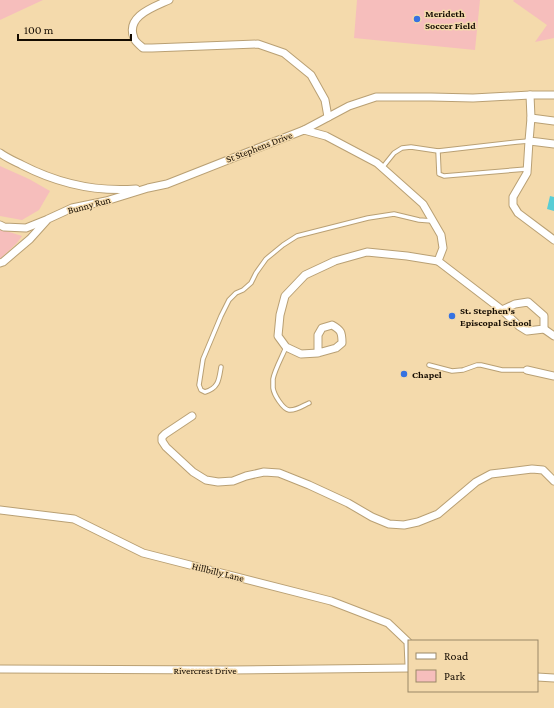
<svg xmlns="http://www.w3.org/2000/svg" width="554" height="708" font-family="'Crimson Pro',serif">
	<style>
		.green { fill: #f6bebc }
		.water { fill: #58cdd5 }
		.lines { fill: none; stroke-linecap: round; stroke-linejoin: round }
		.service-casing { stroke: #b9a074; stroke-width: 5.5 }
		.minor-casing { stroke: #b9a074; stroke-width: 9 }
		.service { stroke: #fff; stroke-width: 3.5 }
		.minor { stroke: #fff; stroke-width: 7 }
		.poi-dot { fill: #3672e1; stroke: #f4daac; stroke-width: 1.5 }
		.labels { text-anchor: middle; dominant-baseline: central; stroke-width: 3; stroke-linejoin: round; paint-order: stroke }
		.poi-label { font-size: 10px; font-weight: bold; fill: #140b00; stroke: #f4daac; text-anchor: start }
		.street-label { font-size: 10px; fill: #140b00; stroke: #f4daac }
	</style>
	<rect width="100%" height="100%" fill="#f4daac"/>
	<g class="green">
		<path d="M0,0H43L0,20Z"/>
		<path d="M357,0H480L475,50L354,38Z"/>
		<path d="M514,0H554V38L535,42L547,25L513,1Z"/>
		<path d="M0,166L29,179L50,191L39,210L22,220L0,216Z"/>
		<path d="M0,229L22,236L17,243L0,259Z"/>
	</g>
	<path class="water" d="M550,196L554,197V211L547,209Z"/>
	<g class="lines">
		<g class="service-casing">
			<g id="service">
				<path d="M438,151L439,174L444,176L527,169"/>
				<path d="M382,168L394,153L402,148L411,147L438,151L517,142L529,141"/>
				<path d="M286,347C282,357 275,369 273,379C273,382 273,386 273,388C274,395 283,409 289,410C296,411 304,405 309,403"/>
				<path d="M429,365L452,371L463,370L477,365H481L502,370H527"/>
				<path d="M221,367C219,379 219,388 205,392L201,390L199,385L203,359L221,316L229,300L236,293L243,290L251,283L256,273L266,259L283,245L297,236L368,218L394,214L419,220L432,221"/>
			</g>
		</g>
		<g class="minor-casing">
			<g id="minor">
				<path d="M169,0C154,7 125,16 134,38C135,42 140,45 143,48H152L258,44L284,53L311,75L325,100L328,117"/>
				<path d="M530,95L531,118L529,141L538,142L554,144"/>
				<path d="M531,118L554,121"/>
				<path d="M304,130L349,106L376,97H431L473,98L530,95H554"/>
				<path d="M529,141L527,173L513,197V205L518,213L554,240"/>
				<path d="M0,153C7,158 14,161 22,165C57,183 97,192 136,189"/>
				<path d="M0,225L4,227L26,228L46,220"/>
				<path d="M0,263L3,262L30,239L48,219L72,208L106,201L148,188L167,184L304,130L326,136L377,163L423,204L441,235L443,248L438,261L502,310L519,326L527,331L544,329V316L528,302L515,304L502,310"/>
				<path d="M544,329L554,336"/>
				<path d="M318,353V335L322,328L332,325C341,330 342,332 342,343L336,348L318,353L301,354L286,347L278,336L280,315L285,296L305,275L335,261L367,252L407,256L438,261"/>
				<path d="M527,370L554,376"/>
				<path d="M192,416L165,434L162,437V441L166,447L193,472L206,480L218,482L233,481L246,476L264,472L279,473L309,485L348,503L372,517L389,524L404,525L418,522L438,514L476,482L491,474L532,469L543,470L554,481"/>
				<path d="M0,510L74,519L143,553L331,601L388,623L408,642L409,665"/>
				<path d="M0,669L230,670L409,668"/>
				<path d="M537,677L554,678"/>
			</g>
		</g>
		<use href="#service" class="service"/>
		<use href="#minor" class="minor"/>
	</g>
	<g class="poi-dot">
		<circle cx="417" cy="19" r="4"/>
		<circle cx="452" cy="316" r="4"/>
		<circle cx="404" cy="374" r="4"/>
	</g>
	<g class="labels">
		<g class="poi-label">
			<text x="425" y="13">Merideth<tspan x="425" dy="12">Soccer Field</tspan></text>
			<text x="460" y="310">St. Stephen's<tspan x="460" dy="12">Episcopal School</tspan></text>
			<text x="412" y="374">Chapel</text>
		</g>
		<g class="street-label">
			<text transform="translate(259 147) rotate(-21)">St Stephens Drive</text>
			<text transform="translate(89 205) rotate(-15)">Bunny Run</text>
			<text transform="translate(218 572) rotate(14)">Hillbilly Lane</text>
			<text x="205" y="670">Rivercrest Drive</text>
		</g>
	</g>
	<rect x="408" y="640" width="130" height="52" fill="#f4daac" stroke="#9a8767"/>
	<rect x="416" y="653" width="20" height="6" fill="#ffffff" stroke="#9a8767"/>
	<text x="444" y="660" font-size="12" fill="#140b00">Road</text>
	<rect x="416" y="670" width="20" height="12" fill="#f6bebc" stroke="#9a8767"/>
	<text x="444" y="680" font-size="12" fill="#140b00">Park</text>
	<path d="M18 34v6h113v-6" fill="none" stroke="#140b00" stroke-width="2"/>
	<text x="24" y="34" font-size="12" fill="#140b00" stroke="#f4daac" stroke-width="3" paint-order="stroke">100 m</text>
</svg>
